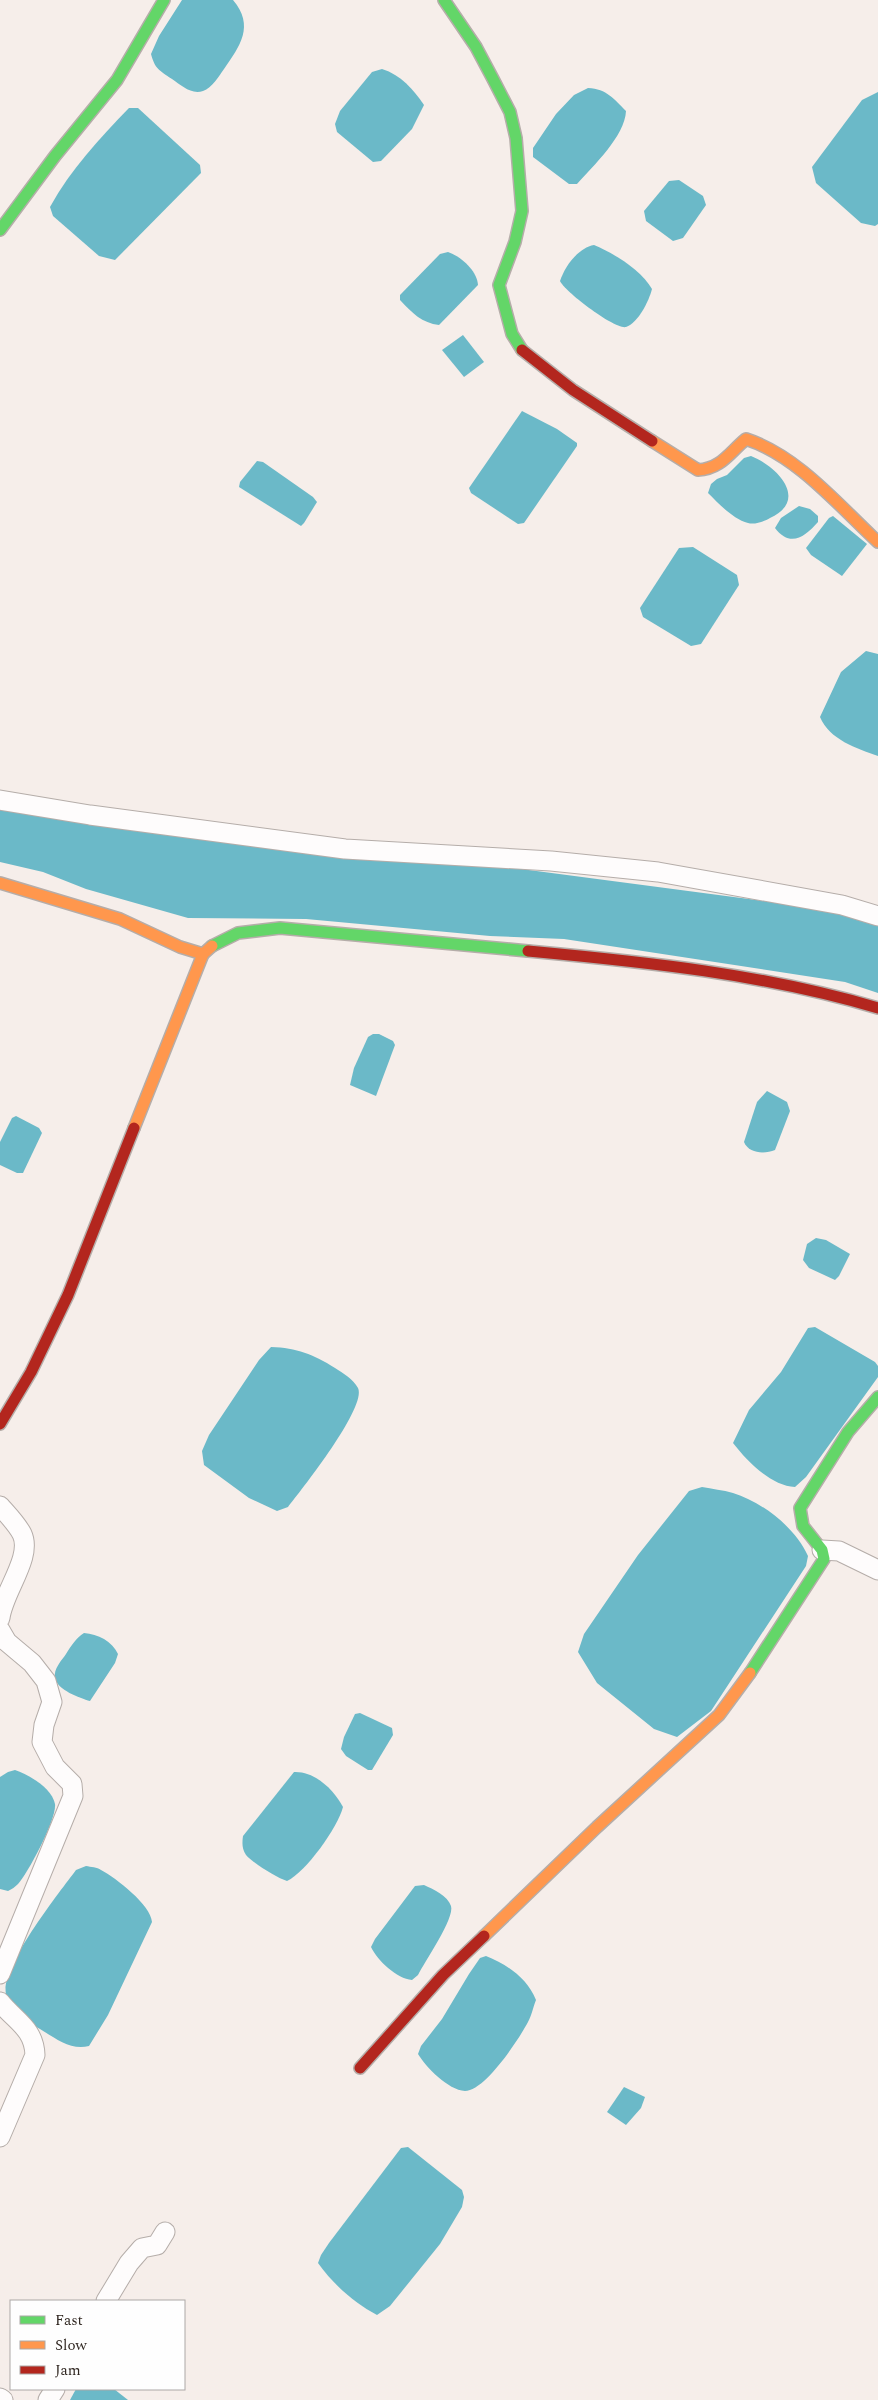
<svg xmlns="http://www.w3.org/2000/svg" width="878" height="2400" font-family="Spectral,serif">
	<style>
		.water { fill: #6bb9c8 }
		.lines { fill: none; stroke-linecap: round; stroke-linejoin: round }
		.street-casing { stroke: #b5ada9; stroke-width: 21 }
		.fast-casing { stroke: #b5ada9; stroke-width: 14 }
		.slow-casing { stroke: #b5ada9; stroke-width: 14 }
		.jam-casing { stroke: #b5ada9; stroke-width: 14 }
		.street { stroke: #fefcfc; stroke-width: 19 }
		.fast { stroke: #63d668; stroke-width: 11 }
		.slow { stroke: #ff974d; stroke-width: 11 }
		.jam { stroke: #b3261e; stroke-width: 11 }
	</style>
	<rect width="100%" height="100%" fill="#f6eeea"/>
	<g class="water">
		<path d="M182,0H233C255,26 240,46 224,69C219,76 212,88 203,91C191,95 181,85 172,79C159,70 155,69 151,54L159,36Z"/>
		<path d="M382,69C401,75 413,89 424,105L412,129L381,161L373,162L337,132L335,124L340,111L372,72Z"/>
		<path d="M588,88C607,89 614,99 626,111C625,136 593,166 577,184H569L533,157V148L556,114L574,95Z"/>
		<path d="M878,92V224L875,226L861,223L816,183L812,167L862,100Z"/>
		<path d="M129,108H138L200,165L201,173L115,260L99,256L53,216L50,207C71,169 99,139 129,108Z"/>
		<path d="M679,180L703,196L706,205L683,238L673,241L646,221L644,211L669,181Z"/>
		<path d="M594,245C615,254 641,270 652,289C649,301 638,323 626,327C615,330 564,291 560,281C565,266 578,248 594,245Z"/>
		<path d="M448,252C462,257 477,271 478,285L439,325C422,323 412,313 400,300V295L440,254Z"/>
		<path d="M463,335L484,362L464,377L442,350Z"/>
		<path d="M522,411L557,429L577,443V446L524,523L518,524L471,493L469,488Z"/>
		<path d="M751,456C778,467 809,500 770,518C765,521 755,525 748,523C733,519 719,504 708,493L711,484L717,479L727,475L744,458Z"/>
		<path d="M257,461L263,462L313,497L317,502L304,523L301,526L239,487L240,482Z"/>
		<path d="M799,506L810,509L818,516V522C805,537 790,548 775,528L781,518Z"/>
		<path d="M833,516L867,544L842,576L811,555L806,548L829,518Z"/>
		<path d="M693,547L737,575L739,585L701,644L691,646L643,617L640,608L679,548Z"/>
		<path d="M866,651L878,654V756C856,748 830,740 820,717L841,672Z"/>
		<path d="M0,800L869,915L878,919V993L845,982L564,939L490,936L306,919L188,918L86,889L43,872L0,862Z"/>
		<path d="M373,1034H379L393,1041L395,1045L376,1096L350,1085L354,1068L368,1037Z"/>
		<path d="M767,1091L787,1102L790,1111L775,1150C765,1154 749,1154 744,1142L757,1102Z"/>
		<path d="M16,1116L39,1128L42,1133L23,1173H17L0,1165V1142L12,1118Z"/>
		<path d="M816,1238L826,1240L850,1254L839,1276L835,1280L809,1268L803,1260L807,1244Z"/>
		<path d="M815,1327L875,1362L878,1366V1377L806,1477L795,1487C771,1486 747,1461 733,1443L749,1410L781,1372L808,1328Z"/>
		<path d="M271,1347C297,1348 313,1354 335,1368C343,1373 353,1379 358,1388C367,1407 302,1489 288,1507L277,1511L249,1498L204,1465L202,1451L209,1435L259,1360Z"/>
		<path d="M702,1487C712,1489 723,1490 733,1493C762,1502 795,1527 808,1556L806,1566L711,1711L677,1737L654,1729L597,1683L578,1652L584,1634L638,1555L689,1491Z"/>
		<path d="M84,1633C98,1634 112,1641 118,1654L115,1663L90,1701C80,1698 57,1690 55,1678C53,1669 62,1660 66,1654C71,1646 76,1638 84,1633Z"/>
		<path d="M360,1713L392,1728L393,1735L372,1770H368L346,1756L341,1749L344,1737L355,1714Z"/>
		<path d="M15,1770C29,1775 52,1788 55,1804C57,1819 28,1873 18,1884C15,1887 12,1889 8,1891L0,1889V1777L8,1772Z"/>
		<path d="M294,1772C315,1771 334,1790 343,1807C338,1827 306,1872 287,1881C277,1878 253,1863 246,1855C242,1849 242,1843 243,1836Z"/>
		<path d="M86,1866C91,1867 97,1867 101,1870C116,1878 151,1905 152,1922L108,2015L89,2046C71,2051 55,2038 40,2029C26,2021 11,2011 6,1994C0,1967 59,1893 76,1870Z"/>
		<path d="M424,1885C433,1889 448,1896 451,1906C455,1918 424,1963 418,1975L412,1980C397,1979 377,1960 371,1947L375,1939L415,1886Z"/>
		<path d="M486,1956C508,1965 527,1978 536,2000C533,2007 532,2015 528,2022C519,2039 485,2091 465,2091C448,2090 426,2067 418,2054L421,2046L442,2019L469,1974L480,1958Z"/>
		<path d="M624,2087L645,2097L641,2108L626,2125L607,2112Z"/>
		<path d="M408,2147L462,2190L464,2197L462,2207L440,2244L390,2306L377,2315C354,2303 333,2284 318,2263L321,2255L329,2243L401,2148Z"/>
		<path d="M76,2389H114L128,2400H70Z"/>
	</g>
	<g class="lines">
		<g class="street-casing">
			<g id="street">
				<path d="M0,800L90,815L345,849L551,861L658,872L842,905L878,916"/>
				<path d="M0,1506C7,1514 17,1524 22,1534C33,1557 3,1592 0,1618"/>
				<path d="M822,1550L839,1551L878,1570"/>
				<path d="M0,1630L7,1642L32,1663L46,1681L52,1702L44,1725L42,1742L55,1767L72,1784L73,1796L0,1974"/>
				<path d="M0,2002C15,2021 34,2028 35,2055L0,2137"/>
				<path d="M106,2301L129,2263L142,2248L157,2245L165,2232"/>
				<path d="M0,2398L3,2400"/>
				<path d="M48,2400L55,2389"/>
			</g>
		</g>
		<g class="fast-casing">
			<g id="fast">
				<path d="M444,0L476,47L493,79L510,112L516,138L522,211L515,242L499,285L512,334L522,350"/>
				<path d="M0,230L55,156L117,80L164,0"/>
				<path d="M212,946L238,933L280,928L528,951"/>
				<path d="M750,1673L824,1559L822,1550L803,1526L800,1508L848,1432L878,1397"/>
			</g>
		</g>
		<g class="slow-casing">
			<g id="slow">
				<path d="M652,441L698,470C721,469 730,452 746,439C798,456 839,506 878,542"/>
				<path d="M0,883L120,919L180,947L203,954L212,946"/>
				<path d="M134,1128L203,954"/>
				<path d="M484,1936L597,1827L719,1715L750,1673"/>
			</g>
		</g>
		<g class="jam-casing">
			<g id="jam">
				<path d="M522,350L573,390L652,441"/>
				<path d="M528,951C646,962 764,974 878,1008"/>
				<path d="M0,1424L31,1372L68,1295L134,1128"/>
				<path d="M360,2068L443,1975L484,1936"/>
			</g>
		</g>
		<use href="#street" class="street"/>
		<use href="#fast" class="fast"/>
		<use href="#slow" class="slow"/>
		<use href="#jam" class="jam"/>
	</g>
	<rect x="10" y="2300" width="175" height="90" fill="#fefefe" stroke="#aca8a6"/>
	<rect x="20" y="2316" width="25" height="8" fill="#63d668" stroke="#aca8a6"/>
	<text x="55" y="2325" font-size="15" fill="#302721">Fast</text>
	<rect x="20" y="2341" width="25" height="8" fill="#ff974d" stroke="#aca8a6"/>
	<text x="55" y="2350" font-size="15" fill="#302721">Slow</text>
	<rect x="20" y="2366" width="25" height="8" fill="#b3261e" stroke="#aca8a6"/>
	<text x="55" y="2375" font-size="15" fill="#302721">Jam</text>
</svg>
